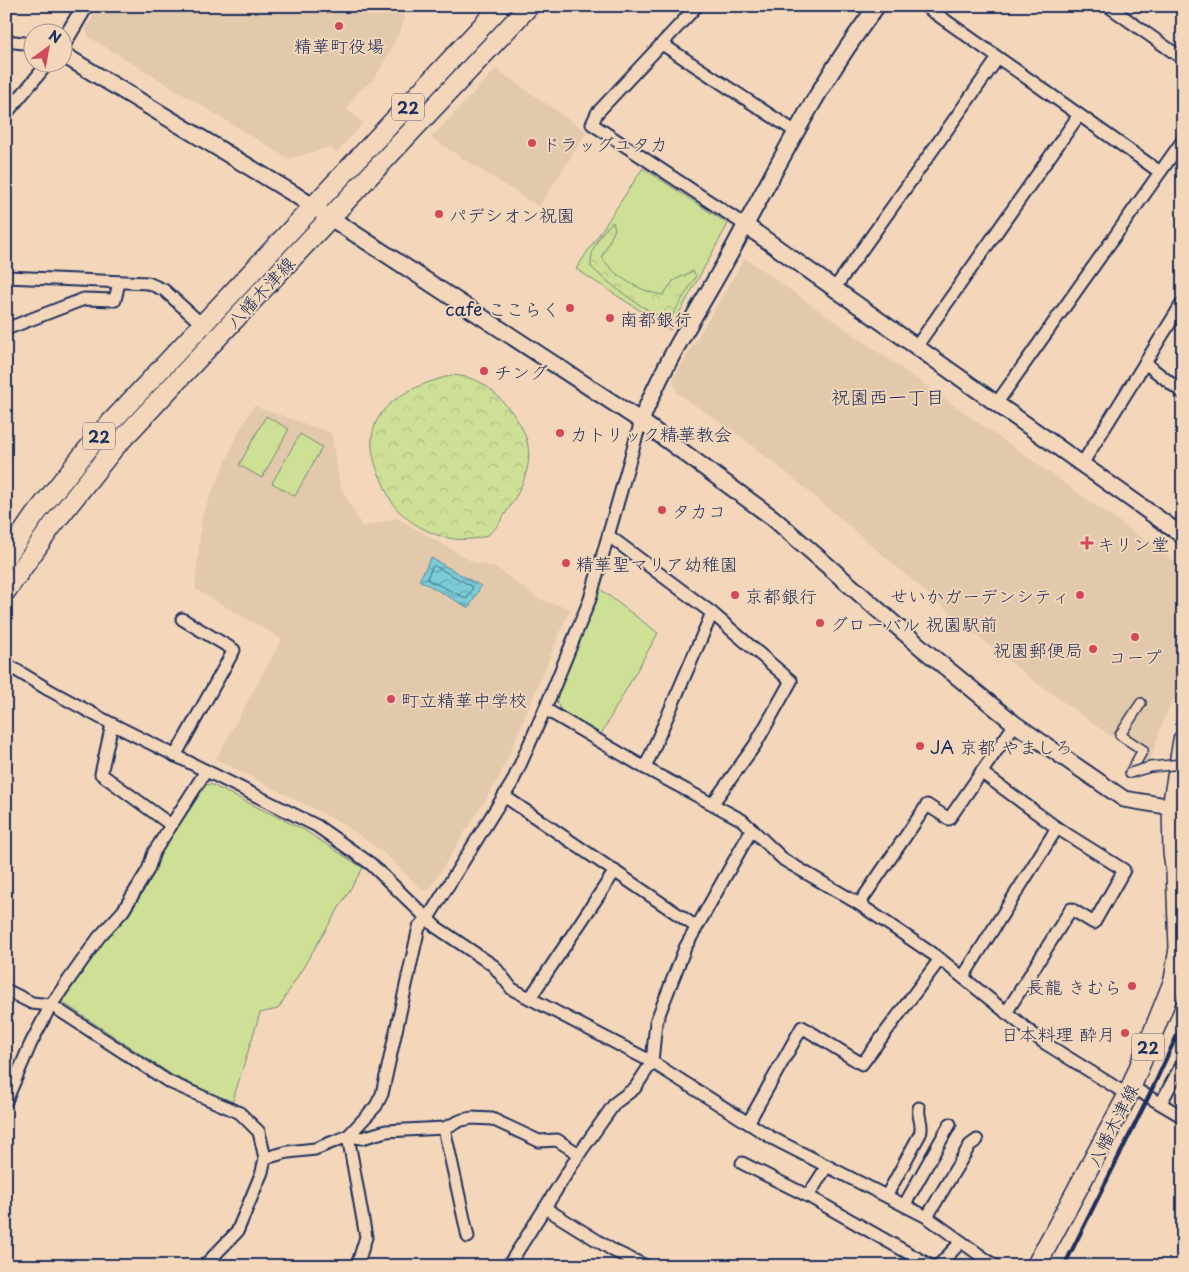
<svg xmlns="http://www.w3.org/2000/svg" width="1189" height="1272" font-family="'Playpen Sans','Klee One',sans-serif">
	<style>
		.built { fill: #e2c9ac }
		.green { fill: #cde095; stroke: #74887a }
		.forest { fill: url(#forest-crowns); stroke: #74887a }
		.water { fill: url(#water-waves); stroke: #558da5 }
		.lines { fill: none; stroke-linecap: round; stroke-linejoin: round }
		.shore { stroke: #416e8e; stroke-width: 1 }
		.pedestrian-casing { stroke: #1b2f5e; stroke-width: 12 }
		.minor-casing { stroke: #1b2f5e; stroke-width: 15 }
		.tertiary-casing { stroke: #1b2f5e; stroke-width: 19 }
		.primary-casing { stroke: #1b2f5e; stroke-width: 22 }
		.pedestrian { stroke: #f4d7ba; stroke-width: 9 }
		.minor { stroke: #f4d7ba; stroke-width: 11 }
		.tertiary { stroke: #f4d7ba; stroke-width: 15 }
		.primary { stroke: #f4d7ba; stroke-width: 19 }
		.rail { stroke: #1b2f5e; stroke-width: 4 }
		.pedestrian-bridge-casing { stroke: #1b2f5e; stroke-width: 12; stroke-linecap: butt }
		.pedestrian-bridge { stroke: #f4d7ba; stroke-width: 9 }
		.poi-dot { fill: #d1495b; stroke: #f4d7ba; stroke-width: 2 }
		.labels { text-anchor: middle; dominant-baseline: central; stroke-width: 4; stroke-linejoin: round; paint-order: stroke }
		.shield { fill: #f4d7ba; stroke: #5c617a; stroke-width: 1 }
		.shield-label { font-size: 16px; font-weight: bold; fill: #1b2f5e }
		.poi-label { font-size: 18px; fill: #1b2f5e; stroke: #f4d7ba; text-anchor: start }
		.street-label { font-size: 18px; fill: #1b2f5e; stroke: #f4d7ba }
		.neighbourhood-label { font-size: 19px; fill: #1b2f5e; stroke: #f4d7ba }
	</style>
	<defs>
		<pattern id="forest-crowns" width="20" height="18" patternUnits="userSpaceOnUse" patternTransform="scale(1.25)"><rect width="20" height="18" fill="#cde095"/><path d="M2 6a3 3 0 1 1 6 0M12 15a3 3 0 1 1 6 0" fill="none" stroke="#afc083"/></pattern>
		<pattern id="water-waves" width="16" height="10" patternUnits="userSpaceOnUse" patternTransform="scale(1.25)"><rect width="16" height="10" fill="#7bccd5"/><path d="M0 5q4-4 8 0t8 0" fill="none" stroke="#64a6b0"/></pattern>
	</defs>
	<rect width="100%" height="100%" fill="#f4d7ba"/>
	<filter id="ink" filterUnits="userSpaceOnUse"><feTurbulence type="fractalNoise" baseFrequency=".02" numOctaves="2"/><feDisplacementMap in="SourceGraphic" scale="10" xChannelSelector="R" yChannelSelector="G"/><feConvolveMatrix kernelMatrix="1 2 1 2 8 2 1 2 1" color-interpolation-filters="sRGB"/></filter>
	<g filter="url(#ink)">
		<g class="built">
			<path d="M99,6H405L403,24L389,54L374,79L357,93L347,109L363,123L336,153L330,147L289,159L89,37L86,29Z"/>
			<path d="M496,69L587,132L539,207L431,138Z"/>
			<path d="M745,258L1183,567V680L1164,718L1149,764L1041,686L976,635L792,477L732,430L677,393L673,379Z"/>
			<path d="M254,406L331,433L340,485L362,527L397,518L477,564H485L498,569L539,599L570,609L500,776L429,890H422L384,853L345,825L216,759L282,639L195,589L202,515L240,429Z"/>
		</g>
		<g class="green">
			<path d="M643,168L728,224L670,330L576,269Z"/>
			<path d="M266,416L289,429L262,478L239,465Z"/>
			<path d="M300,434L322,447L295,496L272,483Z"/>
			<path d="M600,589L658,633L601,734L561,711L556,700Z"/>
			<path d="M210,784L304,830L363,868L278,1009L260,1013L232,1103L172,1075L62,1002L105,940L129,914L155,871L160,854L206,785Z"/>
		</g>
		<g class="forest">
			<path d="M613,222L615,229L602,257C613,276 641,292 663,295L673,281L693,271L696,276L670,319C655,320 603,279 591,267C590,250 600,232 613,222Z"/>
			<path d="M453,375C478,378 487,384 504,403C539,441 534,470 507,511C502,519 494,533 485,536C454,547 417,531 396,508C389,499 384,485 379,474C353,413 402,388 453,375Z"/>
		</g>
		<path class="water" d="M431,558L481,586L469,608L419,580Z"/>
		<g class="lines">
			<path class="shore" d="M435,566L473,587L467,599L427,579L432,567Z"/>
			<g class="pedestrian-casing">
				<path id="pedestrian" d="M1130,773L1143,750L1120,735L1141,703"/>
			</g>
			<g class="minor-casing">
				<g id="minor">
					<path d="M697,6L597,113L592,124L745,225"/>
					<path d="M925,6L1160,172"/>
					<path d="M1108,6L1183,59"/>
					<path d="M6,41L32,44"/>
					<path d="M662,44L796,132"/>
					<path d="M6,114L49,62"/>
					<path d="M6,277L148,283L164,290L206,328"/>
					<path d="M834,289L998,58"/>
					<path d="M6,329L84,299L115,300L119,282"/>
					<path d="M916,347L1079,115"/>
					<path d="M1145,363L1183,393"/>
					<path d="M996,404L1183,140"/>
					<path d="M1082,464L1183,302"/>
					<path d="M609,536L712,613L791,681L755,745L713,803"/>
					<path d="M6,664L49,690L112,724L317,826L371,864L436,927L494,966L512,989L652,1062L772,1138L927,1217L995,1266"/>
					<path d="M545,709L645,768L742,820L784,860L859,904L940,959L1043,1042L1128,1095"/>
					<path d="M112,724L101,774L171,825"/>
					<path d="M175,756L234,650L182,619"/>
					<path d="M645,768L712,613"/>
					<path d="M981,772L1057,828L1124,870L1094,923L1071,909L1006,1013"/>
					<path d="M504,796L695,926"/>
					<path d="M859,904L927,805L949,819L1015,724"/>
					<path d="M963,977L1057,828"/>
					<path d="M6,990L32,1003L51,1005L169,1082L240,1113L259,1132L265,1158L262,1172L237,1232L204,1266"/>
					<path d="M530,998L615,871"/>
					<path d="M1132,1087L1183,1117"/>
					<path d="M6,1101L31,1043L51,1005L99,937L123,911L148,870L154,852L206,771"/>
					<path d="M1161,1103L1183,1062"/>
					<path d="M748,1123L802,1027L862,1064L940,959"/>
					<path d="M444,1128L468,1237"/>
					<path d="M265,1158L288,1152L315,1149L348,1136L362,1138L386,1131L444,1128L462,1120L472,1118L492,1119L539,1141L557,1140L579,1154"/>
					<path d="M742,1163L808,1196L931,1266"/>
					<path d="M887,1195L920,1134C924,1124 917,1117 919,1108"/>
					<path d="M808,1196L827,1166"/>
					<path d="M905,1204L950,1124"/>
					<path d="M545,1208L614,1251L646,1266"/>
					<path d="M927,1217L970,1145L977,1140"/>
					<path d="M357,1266L366,1237L348,1136L376,1106L382,1094L419,927L428,918L512,783L545,709L590,599L641,421"/>
					<path d="M508,1266L579,1154L615,1103L635,1088L652,1062L656,1022L685,948L752,829"/>
					<path d="M938,1266L961,1242"/>
				</g>
			</g>
			<g class="tertiary-casing">
				<g id="tertiary">
					<path d="M62,45L85,6"/>
					<path d="M62,54L294,194L641,421L773,518L923,649L1015,724L1124,799L1172,807"/>
					<path d="M745,225L1183,536"/>
					<path d="M641,421C666,357 705,301 737,241C780,161 822,78 877,6"/>
				</g>
			</g>
			<g class="primary-casing">
				<g id="primary">
					<path d="M6,557L35,515L99,435L501,6"/>
					<path d="M6,591L52,526L114,448L529,6"/>
					<path d="M1036,1266L1128,1095L1174,980L1179,948L1176,871L1173,853L1172,807L1183,740"/>
				</g>
			</g>
			<use href="#pedestrian" class="pedestrian"/>
			<use href="#minor" class="minor"/>
			<use href="#tertiary" class="tertiary"/>
			<use href="#primary" class="primary"/>
			<path class="rail" d="M1064,1266L1149,1096L1183,1022"/>
			<g class="pedestrian-bridge-casing">
				<path id="pedestrian-bridge" d="M1130,773L1150,767L1183,764"/>
			</g>
			<use href="#pedestrian-bridge" class="pedestrian-bridge"/>
		</g>
	</g>
	<g class="poi-dot">
		<circle cx="339" cy="26" r="5"/>
		<circle cx="532" cy="143" r="5"/>
		<circle cx="439" cy="214" r="5"/>
		<circle cx="570" cy="308" r="5"/>
		<circle cx="610" cy="318" r="5"/>
		<circle cx="484" cy="371" r="5"/>
		<circle cx="560" cy="433" r="5"/>
		<circle cx="662" cy="510" r="5"/>
		<path d="M1084.5 535.5h5v5h5v5h-5v5h-5v-5h-5v-5h5z"/>
		<circle cx="566" cy="563" r="5"/>
		<circle cx="735" cy="595" r="5"/>
		<circle cx="1080" cy="595" r="5"/>
		<circle cx="820" cy="623" r="5"/>
		<circle cx="1135" cy="637" r="5"/>
		<circle cx="1093" cy="649" r="5"/>
		<circle cx="391" cy="699" r="5"/>
		<circle cx="920" cy="746" r="5"/>
		<circle cx="1132" cy="986" r="5"/>
		<circle cx="1125" cy="1033" r="5"/>
	</g>
	<g class="labels">
		<g class="shield">
			<rect x="392" y="93.5" width="32" height="27" rx="4"/>
			<rect x="83" y="422.5" width="32" height="27" rx="4"/>
			<rect x="1132" y="1033.5" width="32" height="27" rx="4"/>
		</g>
		<g class="shield-label">
			<text x="408" y="107">22</text>
			<text x="99" y="436">22</text>
			<text x="1148" y="1047">22</text>
		</g>
		<g class="poi-label">
			<text x="339" y="45" text-anchor="middle">精華町役場</text>
			<text x="542" y="143">ドラッグユタカ</text>
			<text x="449" y="214">パデシオン祝園</text>
			<text x="560" y="308" text-anchor="end">cafe ここらく</text>
			<text x="620" y="318">南都銀行</text>
			<text x="494" y="371">チング</text>
			<text x="570" y="433">カトリック精華教会</text>
			<text x="672" y="510">タカコ</text>
			<text x="1097" y="543">キリン堂</text>
			<text x="576" y="563">精華聖マリア幼稚園</text>
			<text x="745" y="595">京都銀行</text>
			<text x="1070" y="595" text-anchor="end">せいかガーデンシティ</text>
			<text x="830" y="623">グローバル 祝園駅前</text>
			<text x="1083" y="649" text-anchor="end">祝園郵便局</text>
			<text x="1135" y="656" text-anchor="middle">コープ</text>
			<text x="401" y="699">町立精華中学校</text>
			<text x="930" y="746">JA 京都 やましろ</text>
			<text x="1122" y="986" text-anchor="end">長龍 きむら</text>
			<text x="1115" y="1033" text-anchor="end">日本料理 酔月</text>
		</g>
		<g class="street-label">
			<text transform="translate(260 292) rotate(-47)">八幡木津線</text>
			<text transform="translate(1112 1125) rotate(-63)">八幡木津線</text>
		</g>
		<g class="neighbourhood-label">
			<text x="888" y="396">祝園西一丁目</text>
		</g>
	</g>
	<rect width="1189" height="1272" fill="none" stroke="#f4d7ba" stroke-width="25"/>
	<rect x="12" y="12" width="1164" height="1247" fill="none" stroke="#1b2f5e" stroke-width="2" filter="url(#ink)"/>
	<g transform="translate(48 48) rotate(32)"><circle r="24" fill="#f4d7ba" stroke="#9d9495"/>
	<path d="M0-4L9 19L0 12L-9 19Z" fill="#d1495b"/>
	<text y="-8" font-size="14" font-weight="bold" text-anchor="middle" fill="#1b2f5e">N</text>
	</g>
</svg>
